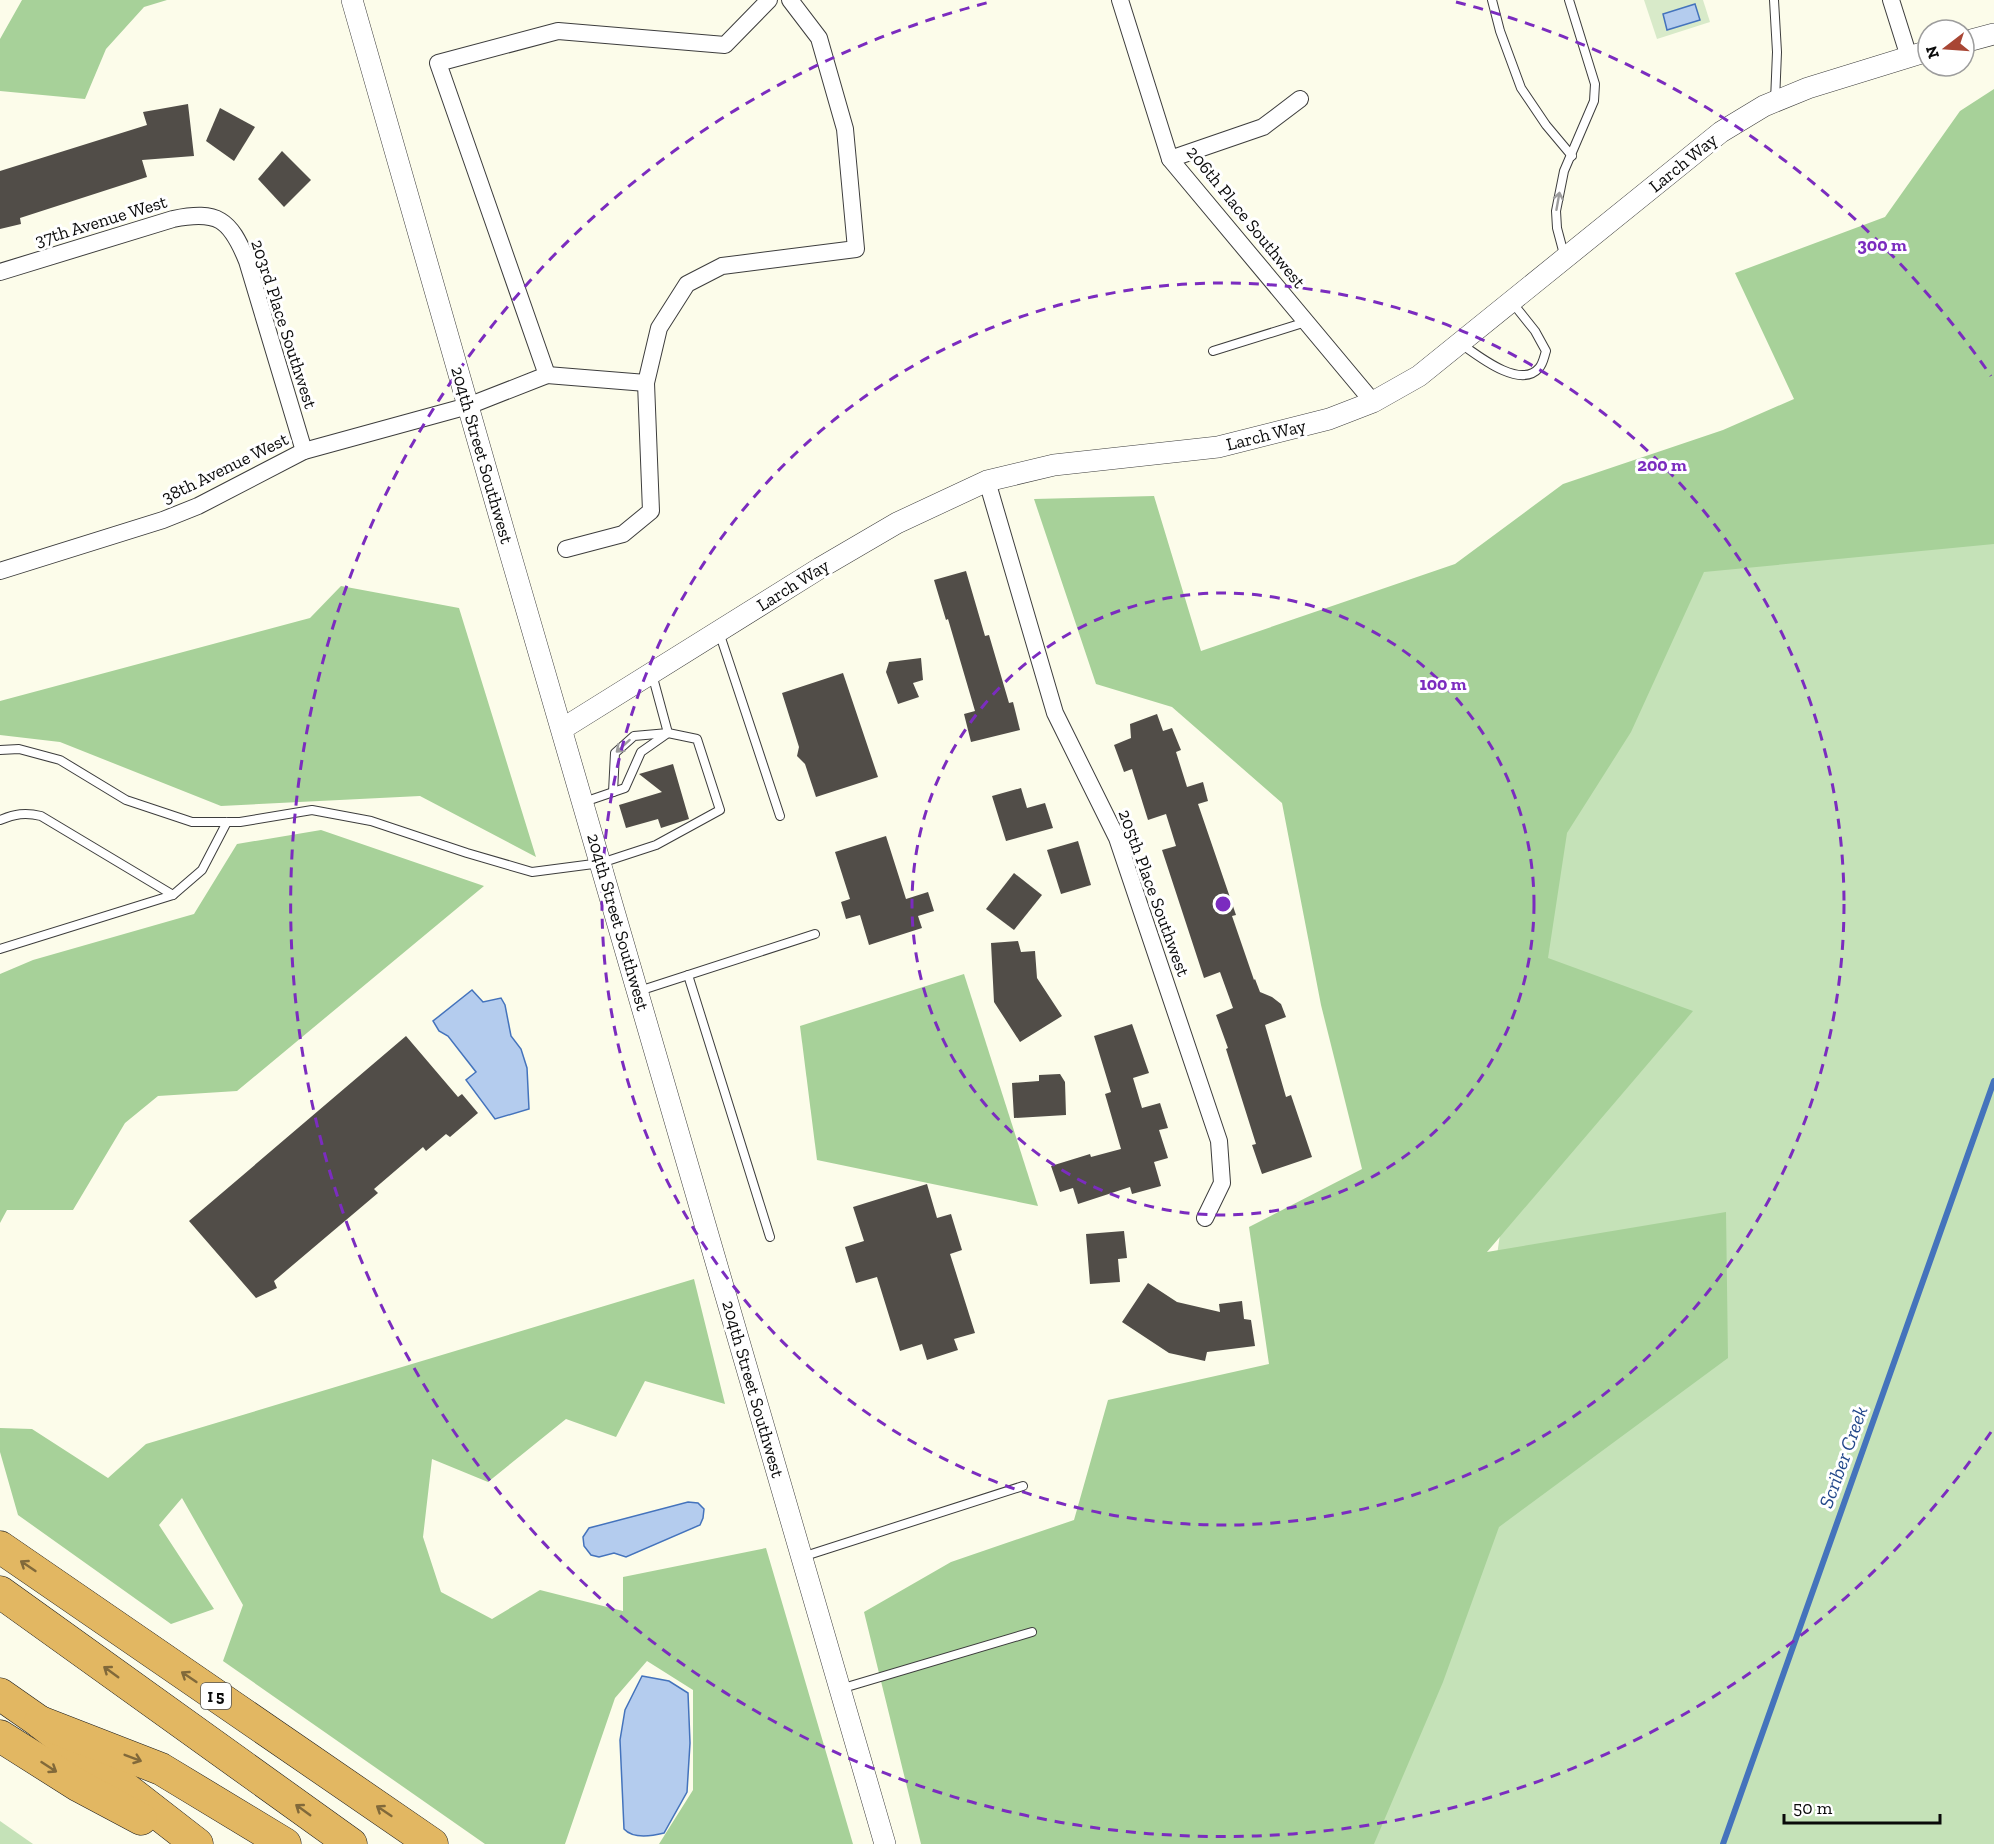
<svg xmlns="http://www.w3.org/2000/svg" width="1994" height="1844" font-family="'Zilla Slab',serif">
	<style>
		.green { fill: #c5e2b8 }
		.forest { fill: #a7d199 }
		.pitch { fill: #d8eac9 }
		.water { fill: #b4ccee; stroke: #4473bc; stroke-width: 1.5 }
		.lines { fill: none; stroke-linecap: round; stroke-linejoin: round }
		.stream { stroke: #4473bc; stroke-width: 6 }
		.building { fill: #514d48 }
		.service-casing { stroke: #3d3d3d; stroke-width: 10 }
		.minor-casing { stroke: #3d3d3d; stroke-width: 18 }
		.tertiary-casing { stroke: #3d3d3d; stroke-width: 22 }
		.motorway-casing { stroke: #1b1b1b; stroke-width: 33 }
		.service { stroke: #fff; stroke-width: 8 }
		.minor { stroke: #fff; stroke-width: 16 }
		.tertiary { stroke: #fff; stroke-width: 21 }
		.motorway { stroke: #e2b762; stroke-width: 32 }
		.oneway { stroke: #9d9d9d }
		.oneway2 { stroke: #81693a }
		.ring { fill: none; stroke: #7b2cbf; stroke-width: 3; stroke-dasharray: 10 8 }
		.labels { text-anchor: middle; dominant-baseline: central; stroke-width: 6; stroke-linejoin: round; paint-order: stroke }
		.shield { fill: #fff; stroke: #545454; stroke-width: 1.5 }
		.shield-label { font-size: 16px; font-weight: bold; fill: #0a0a0a }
		.street-label { font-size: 18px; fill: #0a0a0a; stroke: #fff }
		.water-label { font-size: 20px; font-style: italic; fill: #24498b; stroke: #fff }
		.centre { fill: #7b2cbf; stroke: #fff; stroke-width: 3 }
		.ring-label { font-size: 18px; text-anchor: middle; font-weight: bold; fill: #7b2cbf; stroke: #fff; stroke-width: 6; stroke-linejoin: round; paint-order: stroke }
	</style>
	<rect width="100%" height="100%" fill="#fcfcea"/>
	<g class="green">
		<path d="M1994,244V1844H1365L1458,1526L1528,1040L1475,612L1814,490Z"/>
		<path d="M0,1821L33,1844H0Z"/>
	</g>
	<g class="forest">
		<path d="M22,0H167L144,7L106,49L85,99L0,91V39Z"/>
		<path d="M1994,89V544L1704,572L1631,732L1567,833L1548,958L1693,1011L1487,1252L1726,1212L1728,1358L1499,1527L1443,1682L1374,1844H921L864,1612L951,1562L1074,1520L1108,1400L1269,1364L1249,1227L1362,1169L1321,1005L1282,803L1172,707L1096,684L1034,499L1154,496L1201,651L1455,564L1563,484L1723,430L1794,399L1735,273L1885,217L1960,111Z"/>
		<path d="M341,586L459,608L536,857L420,796L221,806L60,742L0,735V701L310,618Z"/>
		<path d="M321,830L484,886L237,1091L158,1096L125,1123L73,1210H7L0,1223V974L33,960L194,914L237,844Z"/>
		<path d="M964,974L1038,1206L817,1160L800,1026Z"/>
		<path d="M694,1279L725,1404L645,1381L616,1437L566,1419L488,1482L432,1459L423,1537L441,1592L492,1619L540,1590L623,1611V1577L766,1548L853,1844H659L693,1790V1690L647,1661L615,1698L565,1844H485L223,1661L243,1605L182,1498L159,1525L214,1609L171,1624L18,1515L0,1452V1428L32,1429L108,1478L146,1444Z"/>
	</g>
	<path class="pitch" d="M1644,0H1703L1710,22L1657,39Z"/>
	<g class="water">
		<path d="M1695,4L1700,20L1667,30L1663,14Z"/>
		<path d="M472,990L483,1002L501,998L505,1005L511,1036L521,1049L527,1068L529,1109L495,1119L466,1080L476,1072L448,1036L439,1031L433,1021Z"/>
		<path d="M688,1502L698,1503L704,1509L703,1518L700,1525L626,1557L614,1553L599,1557L591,1555L584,1546L583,1537L589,1528Z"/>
		<path d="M642,1676L669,1681L688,1693L690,1743L687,1792L664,1833C652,1836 633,1839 624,1829L620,1740L625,1710Z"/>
	</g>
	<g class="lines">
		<path class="stream" d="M1723,1844L1994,1081"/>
	</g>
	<g class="building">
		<path d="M188,104L194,156L142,160L147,177L20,218L21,224L0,229V171L147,125L143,112Z"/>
		<path d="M220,108L255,127L234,161L206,141Z"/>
		<path d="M282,151L311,180L284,207L258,179Z"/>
		<path d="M966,571L985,636L989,635L1009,703L1013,702L1020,730L971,742L964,714L975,711L948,619L946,620L934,580Z"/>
		<path d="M921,658L923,680L913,683L919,697L898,704L886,672L889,662Z"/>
		<path d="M843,673L878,777L816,797L805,764L797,756L799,747L782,693Z"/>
		<path d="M1157,714L1163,731L1172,728L1181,750L1176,752L1187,787L1203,782L1208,801L1198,804L1236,915L1232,916L1254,980L1255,979L1260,992L1272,997L1281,1004L1286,1017L1265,1025L1286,1097L1291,1095L1312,1157L1262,1174L1252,1145L1256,1144L1226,1049L1228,1048L1216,1015L1233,1008L1220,972L1204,978L1162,850L1176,846L1166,814L1148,820L1132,769L1124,772L1114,745L1131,738L1130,724Z"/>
		<path d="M673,764L689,819L661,828L658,819L626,828L619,805L662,792L639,774Z"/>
		<path d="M1021,788L1027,808L1045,803L1053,828L1006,841L992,796Z"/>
		<path d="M886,836L906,899L928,892L934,911L918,916L922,928L869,945L860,915L846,919L841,902L850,899L835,852Z"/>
		<path d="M1078,841L1091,885L1061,894L1047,850Z"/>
		<path d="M1014,873L1042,895L1014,930L986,909Z"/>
		<path d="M1018,941L1021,952L1035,951L1037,978L1062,1016L1020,1042L994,1002L991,943Z"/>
		<path d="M1132,1024L1149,1073L1133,1078L1142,1108L1160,1103L1168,1128L1159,1130L1168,1158L1154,1162L1161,1186L1132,1194L1130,1187L1078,1204L1073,1188L1060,1192L1051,1166L1090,1154L1091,1157L1121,1149L1105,1094L1111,1092L1094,1036Z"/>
		<path d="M406,1036L458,1097L462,1094L478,1113L450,1137L446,1134L426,1151L423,1147L374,1189L378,1193L274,1281L277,1288L256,1298L189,1221Z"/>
		<path d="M1060,1074L1065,1082L1066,1115L1014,1118L1012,1083L1039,1081V1075Z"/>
		<path d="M927,1184L937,1218L951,1214L962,1250L950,1254L975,1333L954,1339L958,1350L927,1360L922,1344L900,1351L877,1277L856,1283L845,1247L864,1241L853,1207Z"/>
		<path d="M1124,1231L1127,1258L1118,1259L1120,1282L1090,1284L1086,1234Z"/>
		<path d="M1148,1283L1177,1302L1220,1312L1219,1304L1242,1301L1244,1319L1251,1320L1255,1346L1207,1352L1205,1361L1169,1353L1122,1322Z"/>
	</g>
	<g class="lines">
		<g class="service-casing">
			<g id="service">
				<path d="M1492,0L1500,31L1521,88L1546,125L1572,156"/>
				<path d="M1774,0L1777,52L1775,101"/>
				<path d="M1565,258L1557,228L1556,211L1564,171L1594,101L1595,84L1569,0"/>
				<path d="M1460,343C1477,355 1520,390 1539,368C1543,364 1544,357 1546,351L1535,331L1511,301"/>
				<path d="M1213,351L1306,322"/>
				<path d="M719,632L780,816"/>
				<path d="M0,750L19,749L60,760L126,800L192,822H240L312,810L371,821L467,853L532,872L601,863L656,845L720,810L697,739L668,733L652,674"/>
				<path d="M613,792L615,753L634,736L668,733"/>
				<path d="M584,802L625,788L641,752L668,733"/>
				<path d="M0,820C15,814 25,812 41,816L173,895"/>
				<path d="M0,949L173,895L202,870L227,822"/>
				<path d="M688,975L770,1237"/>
				<path d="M639,991L815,934"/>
				<path d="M802,1557L1023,1486"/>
				<path d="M840,1689L1032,1632"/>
			</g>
		</g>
		<g class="minor-casing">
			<g id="minor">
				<path d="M1120,0L1170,159L1373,402"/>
				<path d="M1891,0L1909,57"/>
				<path d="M1170,159L1263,127L1300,99"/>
				<path d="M0,272L173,219C218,210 230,219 247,261L304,451"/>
				<path d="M547,375L646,383"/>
				<path d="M987,481L1055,713L1117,838L1219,1141L1222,1183L1205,1218"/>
				<path d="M566,549L623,534L651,511L646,383L659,328L687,284L722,266L856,249L845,129L819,38L790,0"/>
				<path d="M0,571L163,520L198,506L304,451L468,406L547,375L438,63L558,31L725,45L769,0"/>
			</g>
		</g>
		<g class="tertiary-casing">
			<g id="tertiary">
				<path d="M352,0L508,546L885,1844"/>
				<path d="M1964,42L1994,34"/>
				<path d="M562,729L820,568L897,523L987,481L1054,465L1218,447L1329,419L1373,402L1419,376L1721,132L1764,106L1808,88L1928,51"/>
			</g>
		</g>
		<g class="motorway-casing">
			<g id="motorway">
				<path d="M0,1547L432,1844"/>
				<path d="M0,1592L351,1844"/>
				<path d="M0,1694L40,1722L197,1844"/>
				<path d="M40,1722L161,1769L285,1844"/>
				<path d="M0,1736L79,1786L141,1819"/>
			</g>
		</g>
		<use href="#service" class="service"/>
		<use href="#minor" class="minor"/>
		<use href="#tertiary" class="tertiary"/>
		<use href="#motorway" class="motorway"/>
	</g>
	<defs><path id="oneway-shaft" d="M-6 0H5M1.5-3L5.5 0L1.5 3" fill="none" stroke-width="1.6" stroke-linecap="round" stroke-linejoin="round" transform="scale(1.5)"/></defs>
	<g class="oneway">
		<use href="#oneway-shaft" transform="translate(1558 201) rotate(-80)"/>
		<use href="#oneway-shaft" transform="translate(623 746) rotate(138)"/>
	</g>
	<g class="oneway2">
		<use href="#oneway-shaft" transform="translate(28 1566) rotate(-146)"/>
		<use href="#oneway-shaft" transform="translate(111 1672) rotate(-144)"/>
		<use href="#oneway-shaft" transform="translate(189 1677) rotate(-146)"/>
		<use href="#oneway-shaft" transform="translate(133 1758) rotate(21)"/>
		<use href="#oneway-shaft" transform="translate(49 1767) rotate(33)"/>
		<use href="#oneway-shaft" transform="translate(303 1810) rotate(-144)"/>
		<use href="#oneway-shaft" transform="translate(384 1811) rotate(-146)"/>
	</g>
	<g class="ring">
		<circle cx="1223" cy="904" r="311"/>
		<circle cx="1223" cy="904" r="621"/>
		<path d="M1991 1432A932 932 0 1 1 990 2M1456 2A932 932 0 0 1 1991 376"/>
	</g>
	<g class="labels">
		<rect class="shield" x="201" y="1683" width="30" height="26" rx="4.5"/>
		<g class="shield-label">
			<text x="216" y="1696">I 5</text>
		</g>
		<g class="street-label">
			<text transform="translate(1683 163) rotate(-39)">Larch Way</text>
			<text transform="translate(1246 217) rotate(51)">206th Place Southwest</text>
			<text transform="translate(101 221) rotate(-17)">37th Avenue West</text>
			<text transform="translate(284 324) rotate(72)">203rd Place Southwest</text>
			<text transform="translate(1266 435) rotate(-14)">Larch Way</text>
			<text transform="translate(482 455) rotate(74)">204th Street Southwest</text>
			<text transform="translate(225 468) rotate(-26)">38th Avenue West</text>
			<text transform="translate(793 585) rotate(-32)">Larch Way</text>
			<text transform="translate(1154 893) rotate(70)">205th Place Southwest</text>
			<text transform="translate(618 922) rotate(74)">204th Street Southwest</text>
			<text transform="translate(753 1389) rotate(74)">204th Street Southwest</text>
		</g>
		<g class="water-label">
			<text transform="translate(1843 1457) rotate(-70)">Scriber Creek</text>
		</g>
	</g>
	<circle cx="1223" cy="904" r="9" class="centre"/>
	<g class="ring-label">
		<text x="1882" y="251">300 m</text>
		<text x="1662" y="471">200 m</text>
		<text x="1443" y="690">100 m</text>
	</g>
	<g transform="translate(1946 48) rotate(253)"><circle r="28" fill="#ffffff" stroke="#9d9d9d" stroke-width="1.5"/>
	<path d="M0-4.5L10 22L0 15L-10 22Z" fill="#a84634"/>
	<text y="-9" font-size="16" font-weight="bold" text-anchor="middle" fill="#0a0a0a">N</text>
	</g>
	<path d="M1784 1814v9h156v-9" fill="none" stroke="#0a0a0a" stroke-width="3"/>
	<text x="1793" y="1814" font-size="18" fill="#0a0a0a" stroke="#ffffff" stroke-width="4.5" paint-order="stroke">50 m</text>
</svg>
